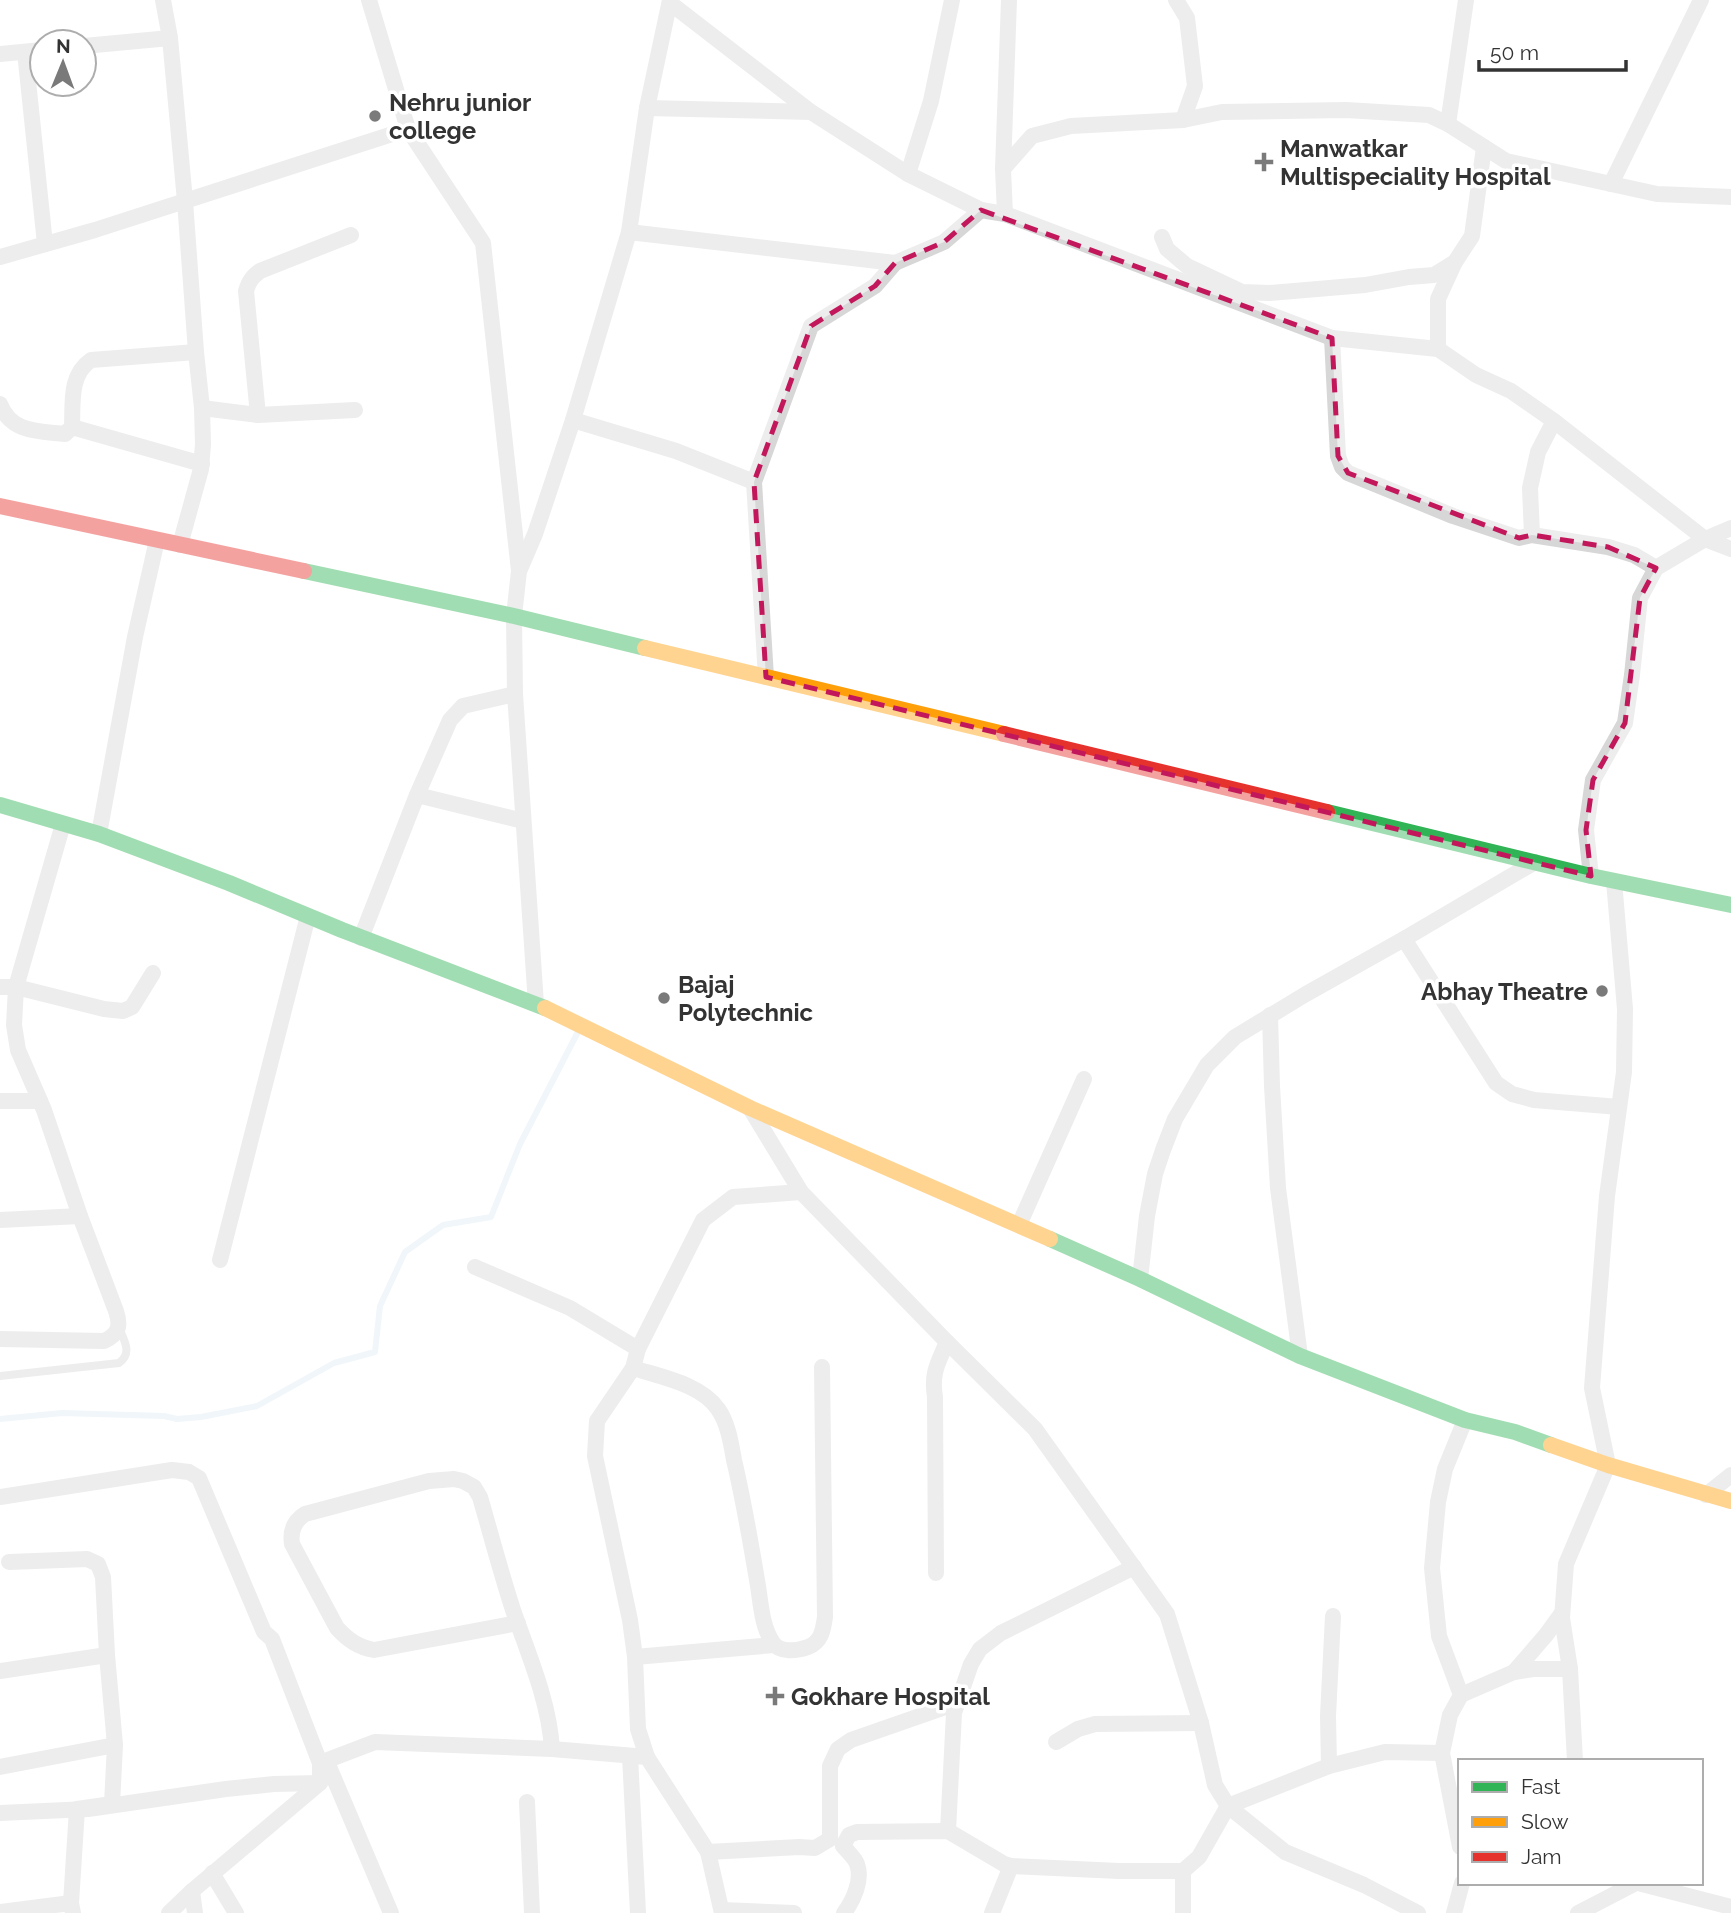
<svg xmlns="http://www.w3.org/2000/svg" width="1731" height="1913" font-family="Raleway,sans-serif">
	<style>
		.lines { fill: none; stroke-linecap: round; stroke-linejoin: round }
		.stream { stroke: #ddebf3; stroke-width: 6 }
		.lane { stroke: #d7d7d7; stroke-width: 8 }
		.street { stroke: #d7d7d7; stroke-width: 16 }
		.fast { stroke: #30b455; stroke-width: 16 }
		.slow { stroke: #ff9f0a; stroke-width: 16 }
		.jam { stroke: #e5322d; stroke-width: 16 }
		.marked { fill: none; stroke: #c2185b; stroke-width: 5; stroke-dasharray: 14 9; stroke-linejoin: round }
		.poi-dot { fill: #7a7a7a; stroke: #fff; stroke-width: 2.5 }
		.labels { text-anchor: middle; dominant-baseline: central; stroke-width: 7; stroke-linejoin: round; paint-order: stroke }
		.poi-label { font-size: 24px; font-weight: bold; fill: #333; stroke: #fff; text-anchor: start }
	</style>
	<rect width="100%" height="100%" fill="#fff"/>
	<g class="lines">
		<path class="stream" d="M0,1419L62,1413L164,1416L177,1419L201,1417L257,1406L334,1363L375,1352L380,1306L405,1252L443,1225L491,1217L520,1144L580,1028"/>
		<path class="lane" d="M0,1376L119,1363C133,1353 124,1340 118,1326"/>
		<g class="street">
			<path d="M163,0L170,38L185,201L196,352L202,408L203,444L201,469L180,545"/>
			<path d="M369,0L408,129L483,243L519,571L514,616L515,694L536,1004"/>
			<path d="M1176,0L1187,18L1195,86L1183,120"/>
			<path d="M670,3L811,112L908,174L981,210L1005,214L1332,338L1438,349L1476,375L1511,391L1554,421L1705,539L1731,549"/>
			<path d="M84,46L170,38"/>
			<path d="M25,52L45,244"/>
			<path d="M0,54L42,50"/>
			<path d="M647,108L811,112"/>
			<path d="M1448,124L1466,0"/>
			<path d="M1003,169L1009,0"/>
			<path d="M908,174L931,101L952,0"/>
			<path d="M1611,184L1701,0"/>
			<path d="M1005,214L1003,169L1032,136L1071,126L1183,120L1222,112L1346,110L1429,115L1448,124L1506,161L1657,194L1731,197"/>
			<path d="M629,232L895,263"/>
			<path d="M1162,237L1167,249L1187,266L1242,292L1269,293L1365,285L1409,277L1434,275L1455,262L1472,236L1484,147"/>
			<path d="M0,257L95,230L408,129"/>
			<path d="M1332,338L1338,456L1342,467L1348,473L1453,516L1519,538L1532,535L1608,547L1634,555L1656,568"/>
			<path d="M1438,349V299L1454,264"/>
			<path d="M0,404C11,433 39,431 65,434L72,427L202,464"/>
			<path d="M202,408L258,415L355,410"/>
			<path d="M258,415L246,291C249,281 252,277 260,271L351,235"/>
			<path d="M573,420L676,451L754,482"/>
			<path d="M72,427C73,403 69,375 91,360L196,352"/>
			<path d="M1532,535L1530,488L1538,452L1554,421"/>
			<path d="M520,569L535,534L573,420L629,232L647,108L670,0"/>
			<path d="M766,677L754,482L811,326L875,286L895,263L944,242L981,210"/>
			<path d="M417,795L523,821"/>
			<path d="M99,834L135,637L157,540"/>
			<path d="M1591,876L1586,830L1593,780L1625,723L1632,675L1640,598L1656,568L1705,539L1731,528"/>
			<path d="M361,938L417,795L450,720L463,706L515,694"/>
			<path d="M1404,939L1496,1083L1512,1094L1534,1100L1619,1107"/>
			<path d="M0,987H16L104,1009L123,1011L132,1007L153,973"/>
			<path d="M1270,1015L1272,1086L1278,1188L1300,1356"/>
			<path d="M0,1101H40"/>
			<path d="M750,1108L801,1192L947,1342L1035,1429L1167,1614L1201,1723L1215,1785L1228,1806L1285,1852L1364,1885L1418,1913"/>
			<path d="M0,1220L80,1216"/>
			<path d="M1019,1225L1084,1079"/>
			<path d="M220,1260L308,916"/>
			<path d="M475,1267L570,1308L638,1349"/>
			<path d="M1140,1279L1147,1216L1155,1174L1163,1150L1175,1119L1207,1065L1235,1037L1306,994L1404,939L1535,862"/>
			<path d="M0,1339L104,1341C119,1334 121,1326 116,1311L80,1216L44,1110L18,1050L14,1025L16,987L63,824"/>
			<path d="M633,1368C661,1377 701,1384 718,1409C728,1423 731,1443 734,1460C744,1502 751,1544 758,1586C761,1605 762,1627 773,1643C780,1653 797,1651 808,1647C821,1642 823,1631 825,1617L822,1367"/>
			<path d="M1706,1495L1731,1475"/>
			<path d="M0,1497L172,1470L189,1472L199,1478L264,1632L272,1639L320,1763"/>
			<path d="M9,1562L87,1559L98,1564L103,1577L107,1655L115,1745L112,1804L77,1809L71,1903L73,1913"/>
			<path d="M936,1573L935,1397C931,1373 938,1363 947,1342"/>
			<path d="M518,1623L374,1650C358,1647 348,1640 337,1628L292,1544C290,1531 294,1521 305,1514L429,1481L454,1479L463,1481L474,1487L480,1497C491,1535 501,1573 513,1610C529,1656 549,1701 552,1749"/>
			<path d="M635,1657L774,1645"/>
			<path d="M0,1671L107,1655"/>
			<path d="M1514,1672L1546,1635L1562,1613"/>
			<path d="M1461,1695L1514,1672L1533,1669H1570"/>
			<path d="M1056,1742L1078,1729L1095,1724L1201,1723"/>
			<path d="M630,1756L638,1913"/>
			<path d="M647,1757L638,1729L635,1657L630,1620L595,1456L597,1421L633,1368L638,1349L703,1220L733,1197L801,1192"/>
			<path d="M1575,1761L1570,1669L1562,1618L1566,1564L1608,1465L1592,1388L1607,1196L1624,1072L1625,1009L1614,881"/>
			<path d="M327,1762L391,1913"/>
			<path d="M1329,1766L1328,1716L1333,1616"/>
			<path d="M0,1767L115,1745"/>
			<path d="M527,1802L532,1913"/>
			<path d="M0,1813L88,1809L226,1789L274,1784L320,1783"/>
			<path d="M948,1831L954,1713L971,1664L980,1649L1001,1633L1134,1567"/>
			<path d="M1460,1847L1442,1753L1450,1715L1461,1695L1439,1636L1432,1568L1438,1502L1445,1469L1465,1420"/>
			<path d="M708,1852L799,1847L815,1848L830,1839V1766L838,1749L851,1740L957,1703"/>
			<path d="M212,1873L236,1913"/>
			<path d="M1638,1883L1731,1907"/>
			<path d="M722,1910L794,1913"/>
			<path d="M0,1912L71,1903"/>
			<path d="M169,1913L192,1891"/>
			<path d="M195,1913L192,1891L320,1783V1763L375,1742L552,1749L647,1757L708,1852L722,1913"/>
			<path d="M844,1913C853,1901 863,1880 857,1864C855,1858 847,1851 843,1846L849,1835L857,1832L948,1831L1004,1864L1011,1866L1119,1871H1183"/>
			<path d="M992,1913L1011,1866"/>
			<path d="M1183,1913V1871L1199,1857L1228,1806L1329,1766L1385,1752L1442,1753"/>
			<path d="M1454,1913L1462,1883"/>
			<path d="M1578,1913L1636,1883"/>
		</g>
		<g class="fast">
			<path d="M304,571L514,616L645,648"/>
			<path d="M0,805L99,834L229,883L342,930L545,1008"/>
			<path d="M1327,812L1591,876L1731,905"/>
			<path d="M1050,1239L1140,1279L1300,1356L1465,1420L1515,1432L1551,1445"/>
		</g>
		<g class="slow">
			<path d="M645,648L1004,734"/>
			<path d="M545,1008L750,1108L1050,1239"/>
			<path d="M1551,1445L1608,1465L1731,1501"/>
		</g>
		<g class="jam">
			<path d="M0,506L304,571"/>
			<path d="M1004,734L1327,812"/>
		</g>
	</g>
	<path d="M0 0H1731V1913H0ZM981,210L1332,338L1338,456L1348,473L1519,538L1532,535L1608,547L1656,568L1640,598L1625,723L1593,780L1586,830L1591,876L766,677L754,482L811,326L875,286L895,263L944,242Z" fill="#fff" fill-opacity=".55" fill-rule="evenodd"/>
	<path class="marked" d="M981,210L1332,338L1338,456L1348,473L1519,538L1532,535L1608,547L1656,568L1640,598L1625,723L1593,780L1586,830L1591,876L766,677L754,482L811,326L875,286L895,263L944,242Z"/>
	<g class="poi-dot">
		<circle cx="375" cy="116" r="7"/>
		<path d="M1260.5 151.5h7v7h7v7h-7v7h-7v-7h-7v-7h7z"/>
		<circle cx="1602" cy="991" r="7"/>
		<circle cx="664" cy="998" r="7"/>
		<path d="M771.5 1685.5h7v7h7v7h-7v7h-7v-7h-7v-7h7z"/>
	</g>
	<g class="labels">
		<g class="poi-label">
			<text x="389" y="102">Nehru junior<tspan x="389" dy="28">college</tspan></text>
			<text x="1280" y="148">Manwatkar<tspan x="1280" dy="28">Multispeciality Hospital</tspan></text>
			<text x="678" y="984">Bajaj<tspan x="678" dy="28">Polytechnic</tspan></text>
			<text x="1588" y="991" text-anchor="end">Abhay Theatre</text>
			<text x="791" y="1696">Gokhare Hospital</text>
		</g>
	</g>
	<rect x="1458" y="1759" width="245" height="126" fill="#ffffff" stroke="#adadad" stroke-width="2"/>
	<rect x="1472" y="1782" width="35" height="10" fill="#30b455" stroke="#adadad" stroke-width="2"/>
	<text x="1521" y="1794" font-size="21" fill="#333333">Fast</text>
	<rect x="1472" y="1817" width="35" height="10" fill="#ff9f0a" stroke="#adadad" stroke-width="2"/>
	<text x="1521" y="1829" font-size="21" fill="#333333">Slow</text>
	<rect x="1472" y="1852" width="35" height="10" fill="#e5322d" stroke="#adadad" stroke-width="2"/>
	<text x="1521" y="1864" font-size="21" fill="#333333">Jam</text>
	<g transform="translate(63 63) rotate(1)"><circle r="33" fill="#ffffff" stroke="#adadad" stroke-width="2"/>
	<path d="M0-5L12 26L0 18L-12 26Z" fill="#7a7a7a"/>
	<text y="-10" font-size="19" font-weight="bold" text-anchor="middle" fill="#333333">N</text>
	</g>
	<path d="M1479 60v10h147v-10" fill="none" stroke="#333333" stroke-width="3.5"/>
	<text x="1490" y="60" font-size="21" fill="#333333" stroke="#ffffff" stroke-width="5" paint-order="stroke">50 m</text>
</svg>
